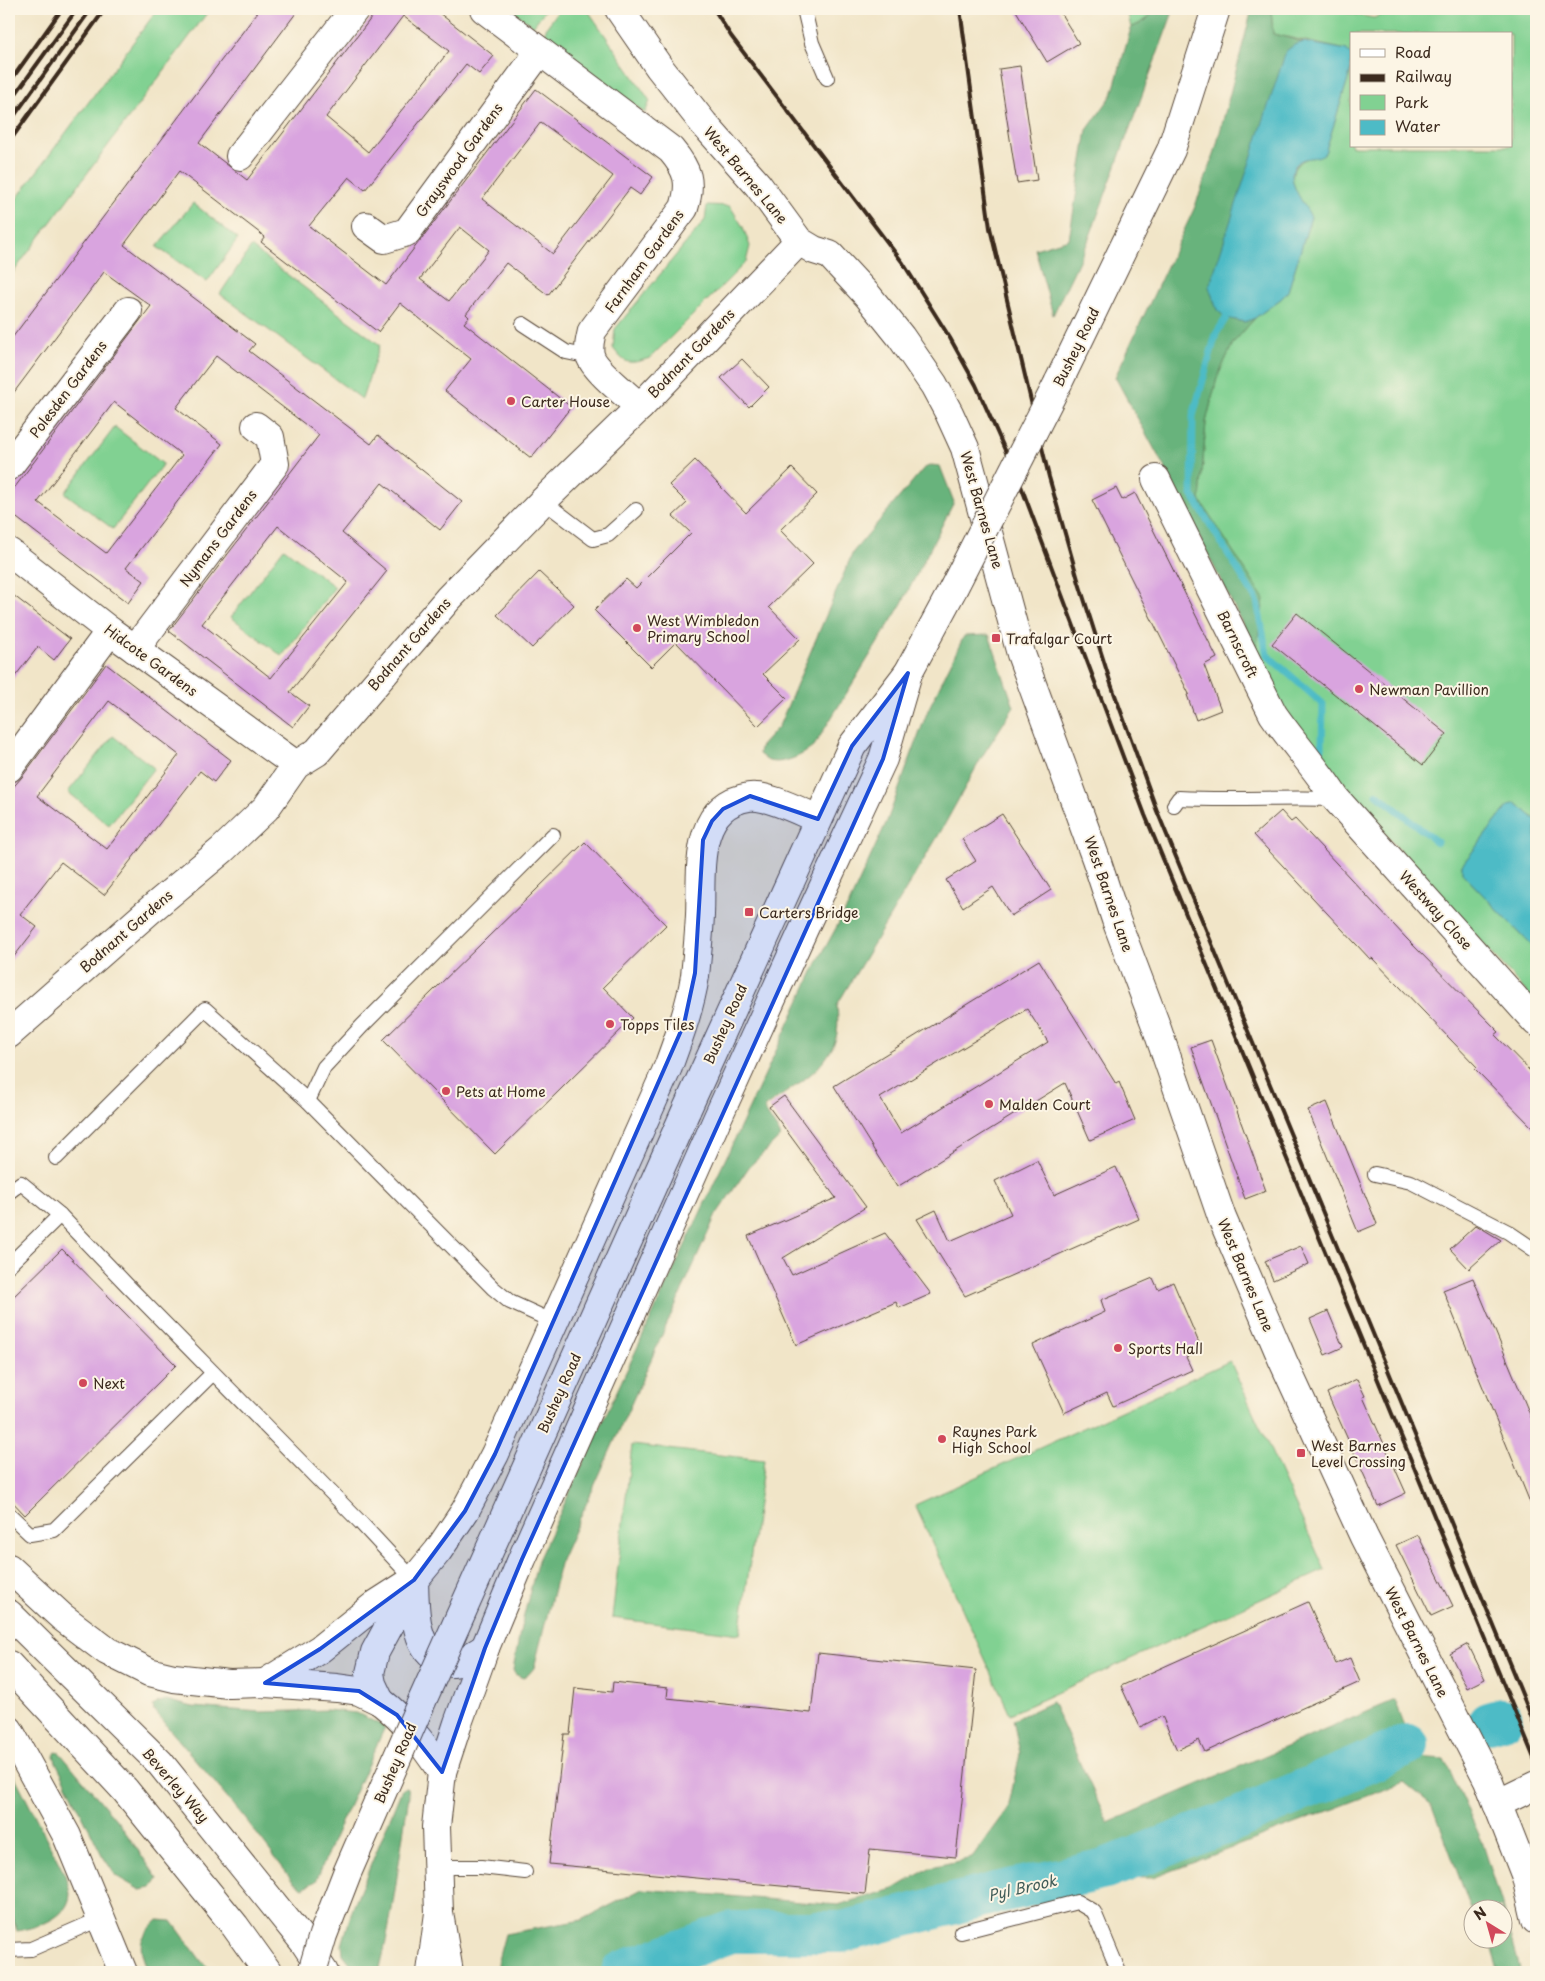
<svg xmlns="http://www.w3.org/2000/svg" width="1545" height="1981" font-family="'Playpen Sans',sans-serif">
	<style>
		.green { fill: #81d192; stroke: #5e7e58 }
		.forest { fill: #68b37c; stroke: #526e4d }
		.water { fill: #4dbbc6; stroke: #447272 }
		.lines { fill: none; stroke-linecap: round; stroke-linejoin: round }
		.stream { stroke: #4dbbc6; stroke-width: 7 }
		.river { stroke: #4dbbc6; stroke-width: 42 }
		.building { fill: #d9a4df; fill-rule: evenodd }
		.lane-casing { stroke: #564638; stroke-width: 16 }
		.street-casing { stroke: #564638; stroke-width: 30 }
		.secondary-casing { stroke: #564638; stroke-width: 30 }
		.primary-casing { stroke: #564638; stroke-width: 30 }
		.highway-casing { stroke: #564638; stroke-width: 30 }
		.lane { stroke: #fff; stroke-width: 14 }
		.street { stroke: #fff; stroke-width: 28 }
		.secondary { stroke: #fff; stroke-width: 28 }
		.primary { stroke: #fff; stroke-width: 28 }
		.highway { stroke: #fff; stroke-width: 28 }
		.rail { stroke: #3b2a1e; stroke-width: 4 }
		.primary-bridge-casing { stroke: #564638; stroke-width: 30; stroke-linecap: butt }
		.primary-bridge { stroke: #fff; stroke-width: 28 }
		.marked { fill: #1d4ed8; fill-opacity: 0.2; stroke: #1d4ed8; stroke-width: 4; stroke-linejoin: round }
		.poi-dot { fill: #d1495b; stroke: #fcf5e5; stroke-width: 2 }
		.labels { text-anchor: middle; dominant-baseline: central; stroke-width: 4; stroke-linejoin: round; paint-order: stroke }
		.street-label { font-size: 14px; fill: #3b2a1e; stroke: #fcf5e5 }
		.poi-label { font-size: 14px; fill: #3b2a1e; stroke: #fcf5e5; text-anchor: start }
		.water-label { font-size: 15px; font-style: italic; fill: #415d59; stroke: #fcf5e5 }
	</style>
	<rect width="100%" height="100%" fill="#fcf5e5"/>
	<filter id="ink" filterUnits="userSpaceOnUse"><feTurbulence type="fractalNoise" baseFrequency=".02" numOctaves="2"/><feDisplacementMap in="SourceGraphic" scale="10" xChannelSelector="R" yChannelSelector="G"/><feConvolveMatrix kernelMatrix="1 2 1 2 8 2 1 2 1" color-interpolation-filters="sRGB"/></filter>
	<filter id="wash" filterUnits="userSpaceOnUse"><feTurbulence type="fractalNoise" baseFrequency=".0096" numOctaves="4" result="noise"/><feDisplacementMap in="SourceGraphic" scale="20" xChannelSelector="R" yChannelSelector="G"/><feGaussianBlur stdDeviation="1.12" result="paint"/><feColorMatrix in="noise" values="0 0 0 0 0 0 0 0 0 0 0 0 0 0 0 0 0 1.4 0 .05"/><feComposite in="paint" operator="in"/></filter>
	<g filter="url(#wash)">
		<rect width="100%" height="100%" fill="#f1e5c8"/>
		<g class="green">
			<path d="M158,9H210L9,278V209Z"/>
			<path d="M510,9H546L533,26Z"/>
			<path d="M560,9H587L650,101L645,113L545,37L546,28Z"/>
			<path d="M1127,9H1155L1146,20L1131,28Z"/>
			<path d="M1271,9H1326L1374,18L1393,9H1536V820L1516,803L1508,806L1462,865V873L1536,950V1003L1351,796L1345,784L1333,775L1286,718L1256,651L1200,500L1206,422L1217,378L1233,343L1255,318L1282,298L1288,291L1311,217C1302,202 1280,174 1302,161C1308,157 1317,155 1325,153L1351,69V146H1511V34H1351V55L1347,50L1273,34Z"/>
			<path d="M193,203L238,239L207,282L157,247Z"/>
			<path d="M707,205L730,206L743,227L750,246L746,262L650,358C630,364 626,366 613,348L615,329L705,220Z"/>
			<path d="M251,247L380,345L362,399L220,294Z"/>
			<path d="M115,427L163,464L113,529L65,493Z"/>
			<path d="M284,548L335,587L282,656L231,617Z"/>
			<path d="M113,736L154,768L109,825L68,792Z"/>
			<path d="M1230,1361L1325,1570L1010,1714L915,1505Z"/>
			<path d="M632,1445L764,1460L740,1634L612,1618Z"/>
		</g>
		<g class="forest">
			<path d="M1155,9H1174L1087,244L1053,315L1035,249L1069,239L1087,130L1112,95L1131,28L1146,20Z"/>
			<path d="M1252,9H1271L1273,34L1304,42L1294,45L1210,287L1217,310C1232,318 1238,326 1255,318L1233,343L1217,378L1206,422L1200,500L1264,599L1256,651L1167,472L1115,377L1194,209L1214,155Z"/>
			<path d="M931,465L940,466L954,502L901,605L814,746C804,755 783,765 769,761C766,760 762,756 759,754L760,747L779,726L853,552L923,469Z"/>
			<path d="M989,635L1014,707L983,755L941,831L837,1005C838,1017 839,1032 834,1044C822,1073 789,1089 765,1107V1111L780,1134L779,1138L749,1167L716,1215L561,1560L534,1668L527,1676L523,1678L515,1674L513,1670L521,1627L538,1560L818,961L848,906L887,821L928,710L964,636Z"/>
			<path d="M166,1700L193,1707L261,1712L327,1710L357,1713L385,1727L338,1829L316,1881L303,1888L293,1881L244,1817L154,1711L153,1706L156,1703Z"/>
			<path d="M1395,1700L1417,1757L1444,1759L1482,1841L1506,1917L1520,1969L1518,1972H1499L1489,1939L1502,1938V1908H1472V1912L1433,1806L1404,1782L1153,1878L1097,1877L989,1902L882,1940L737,1946L670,1972H498V1960L505,1934L582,1920L642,1889L838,1905L894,1889L931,1867L972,1858L1008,1809L1020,1753L1013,1720L1052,1702L1108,1823Z"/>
			<path d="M56,1752L60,1753L119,1823L158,1879L152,1888L140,1890L116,1876L102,1855L56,1762L54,1756Z"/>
			<path d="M9,1765L65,1875C66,1880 70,1888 70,1894C69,1918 36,1928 17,1931L9,1908Z"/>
			<path d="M406,1788L408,1790L409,1796C399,1855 394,1914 379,1972H357L343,1954L342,1945L353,1908L402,1789Z"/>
			<path d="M158,1920L172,1921L202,1962L214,1972H148C139,1945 136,1941 158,1920Z"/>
		</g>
		<g class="water">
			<path d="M1304,42L1347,50L1351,55V69L1325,153C1318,159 1309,157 1302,160C1278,173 1304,202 1311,217L1288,291L1282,298L1255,318L1245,322L1226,318L1217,310L1209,287L1286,51L1294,45Z"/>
			<path d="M1516,803L1536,820V950L1462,873V865L1508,806Z"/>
		</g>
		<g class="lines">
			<g class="stream">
				<path d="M1226,318L1216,334L1193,416L1192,495L1257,601L1267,655L1323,704L1322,748"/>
				<path d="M1377,794L1437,842"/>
			</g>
			<g class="river">
				<path d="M1488,1723L1502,1719"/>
				<path d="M622,1972L731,1932H842L996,1893L1105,1869L1229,1822L1408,1745"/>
			</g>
		</g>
		<g id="blocks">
			<g class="building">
				<path d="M260,9H299L199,143L247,180L378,9H434L494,56L479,74L466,64L365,190L349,177L309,226L386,285L536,89L653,177L640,195L630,188L548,295L506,263L466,314L469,317L464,323L571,407L531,458L445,391L471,359L400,303L378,332L261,242L265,237L179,171L124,245L255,344L249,351L371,444L378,435L462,502L440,530L382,483L342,533L387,571L290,692L309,706L293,727L169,631L319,435L216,356L176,408L222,444L126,568L144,581L128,603L9,512V495L151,306L104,272L9,399V342ZM403,16L449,51L368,152L326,117ZM541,122L613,176L553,254L482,199ZM460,227L489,250L449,301L420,279ZM114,402L182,455L106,553L38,502ZM278,526L348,582L271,678L202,624Z"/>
				<path d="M1015,9H1058L1079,43L1047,62Z"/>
				<path d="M1020,66L1037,180L1017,183L999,69Z"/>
				<path d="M742,359L769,387L749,407L721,378Z"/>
				<path d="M695,460L746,513L792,468L817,494L780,530L813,564L769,607L800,639L763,674L787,698L758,726L676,642L651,667L594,610L626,579L636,588L691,533L673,516L687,503L669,485Z"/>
				<path d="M1116,488L1122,500L1135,493L1217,658L1204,665L1221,710L1196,720L1187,695L1189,694L1092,500Z"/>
				<path d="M539,572L574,605L532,648L497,615Z"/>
				<path d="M9,592L70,639L54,660L38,647L9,684Z"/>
				<path d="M1297,613L1447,734L1423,765L1272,644Z"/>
				<path d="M106,664L231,760L214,782L200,771L104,895L61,862L20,914L37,927L9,963V792L22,777ZM109,701L179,755L107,849L37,796Z"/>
				<path d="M1281,811L1291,822L1295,819L1407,939L1499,1032L1495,1035L1536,1077V1131L1475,1069L1477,1067L1425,1013L1372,958L1370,959L1254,835Z"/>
				<path d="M1002,814L1051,890L1011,916L993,887L963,907L946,880L976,861L962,839Z"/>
				<path d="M585,842L666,925L603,987L633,1018L495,1154L383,1040Z"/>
				<path d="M1039,960L1116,1084L1119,1082L1135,1120L1090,1140L1065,1083L897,1187L834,1086ZM1027,1009L1048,1042L901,1133L880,1098Z"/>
				<path d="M1211,1040L1266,1191L1245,1199L1191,1047Z"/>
				<path d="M784,1096L866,1207L783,1258L792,1275L885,1233L931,1294L899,1308L896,1302L796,1345L748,1236L836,1198L769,1107Z"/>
				<path d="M1327,1102L1377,1224L1358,1232L1308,1110Z"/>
				<path d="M1037,1160L1054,1195L1116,1167L1139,1219L965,1296L917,1219L936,1210L950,1241L1011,1214L995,1181Z"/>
				<path d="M1476,1225L1501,1240L1469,1269L1450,1249Z"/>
				<path d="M1301,1246L1309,1264L1273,1280L1265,1261Z"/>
				<path d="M62,1249L176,1365L25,1515L9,1498V1301Z"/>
				<path d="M1153,1278L1158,1289L1173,1282L1202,1350L1186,1357L1192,1370L1113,1406L1107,1393L1064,1413L1033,1345L1105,1312L1101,1300Z"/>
				<path d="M1473,1278L1536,1429V1517L1443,1290Z"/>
				<path d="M1328,1311L1343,1347L1325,1355L1310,1319Z"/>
				<path d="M1357,1379L1365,1396L1363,1397L1406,1493L1378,1506L1327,1393Z"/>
				<path d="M1418,1535L1453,1606L1431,1616L1396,1545Z"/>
				<path d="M1308,1602L1336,1664L1350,1658L1360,1682L1205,1752L1199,1740L1177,1750L1162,1716L1140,1727L1121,1686Z"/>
				<path d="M1468,1644L1485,1679L1467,1688L1450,1654Z"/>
				<path d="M818,1653L976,1670L956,1857L870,1849L865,1894L549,1864L564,1734H570L575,1688L612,1692L613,1682L668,1688L667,1698L811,1713Z"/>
			</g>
		</g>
	</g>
	<g filter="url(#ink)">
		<use href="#blocks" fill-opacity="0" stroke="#564638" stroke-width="1"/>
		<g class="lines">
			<g class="lane-casing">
				<g id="lane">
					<path d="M804,9L812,43L827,78"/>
					<path d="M523,324L566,352L590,357"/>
					<path d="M543,501L593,539L608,535L636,510"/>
					<path d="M1174,805L1179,798C1231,801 1284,797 1336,799"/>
					<path d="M308,1101L324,1067L362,1026L553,835"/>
					<path d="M56,1158L205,1009L308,1101L493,1288L510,1302L554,1322"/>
					<path d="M1375,1174L1411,1182L1508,1232L1536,1251"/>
					<path d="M9,1192L21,1183L60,1215L128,1286L361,1523L414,1580"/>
					<path d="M9,1265L60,1215"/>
					<path d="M9,1514L30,1534L54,1530L213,1373"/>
					<path d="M437,1867H481L525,1872"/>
					<path d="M961,1932L1077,1902L1094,1912L1119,1972"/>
					<path d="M9,1950L31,1949L102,1918"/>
				</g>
			</g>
			<g class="street-casing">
				<g id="street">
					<path d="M484,9L671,150C688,170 692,182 684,208L592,331C590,340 588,346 590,355C593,369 628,396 640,407"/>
					<path d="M240,156L355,9"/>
					<path d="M366,226L384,239L407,232L540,51"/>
					<path d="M9,466L128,311"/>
					<path d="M1156,479L1273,714C1293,743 1317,769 1336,799L1536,1022"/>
					<path d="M9,552L110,631L296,765"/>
					<path d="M135,649L275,464L270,437L256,426"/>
					<path d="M9,768L110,631"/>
					<path d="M9,1034L149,911L222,850L266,808L296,765L317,752L448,599L543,501L640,407L799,241"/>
					<path d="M414,1580C415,1605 413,1650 442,1660C445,1661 449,1663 453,1663C465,1662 475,1654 485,1648"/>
					<path d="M380,1701L372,1684L370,1673L375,1652L414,1580L438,1551L465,1511L495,1454L668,1067C679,1037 690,1008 695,976C697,956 699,935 700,915C702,874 692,806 749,797C766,794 801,812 818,819"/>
				</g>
			</g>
			<g class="secondary-casing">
				<g id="secondary">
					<path d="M619,9L659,67L704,124L758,185L799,241L814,250L830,255L868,296L901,337L934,385L949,413L965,448L1021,654L1096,859L1116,920L1155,1023L1222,1218L1283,1361L1364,1537L1488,1780L1526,1877L1536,1920"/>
					<path d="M1497,1804L1536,1785"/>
				</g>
			</g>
			<g class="primary-casing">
				<g id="primary">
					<path d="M1058,383L1171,150L1216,9"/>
					<path d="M686,1111L852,746L908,673L953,589"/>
					<path d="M380,1701C406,1721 424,1745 442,1772"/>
					<path d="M449,1972L439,1913L436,1827L442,1772L458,1723L485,1648L522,1559L718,1117L807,922L883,759L908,673"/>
				</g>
			</g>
			<g class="highway-casing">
				<g id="highway">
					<path d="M9,1568L62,1617L107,1651L149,1672L174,1678L229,1684L265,1683L337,1688L359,1691L380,1701"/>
					<path d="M9,1614L160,1763L304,1942L324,1972"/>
					<path d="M9,1665L125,1790L235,1926L268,1972"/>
					<path d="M265,1683L320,1649L375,1605L414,1580"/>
					<path d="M9,1730L67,1836L123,1972"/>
					<path d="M431,1972L439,1913"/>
				</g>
			</g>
			<use href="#lane" class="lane"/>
			<use href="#street" class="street"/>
			<use href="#secondary" class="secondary"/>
			<use href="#primary" class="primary"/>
			<use href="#highway" class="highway"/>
			<g class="rail">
				<path d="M714,9L731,36L903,263L950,338L976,385L1021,486L1145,815L1536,1763"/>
				<path d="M960,9L990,228L1049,477L1079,583L1111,684L1157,811L1536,1728"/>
				<path d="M9,83L62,9"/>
				<path d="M9,103L77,9"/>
				<path d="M9,123L91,9"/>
				<path d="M9,142L105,9"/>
			</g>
			<g class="primary-bridge-casing">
				<g id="primary-bridge">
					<path d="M953,589L1058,383"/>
					<path d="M312,1972L323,1935L347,1873L422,1701L686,1111"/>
				</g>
			</g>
			<use href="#primary-bridge" class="primary-bridge"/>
		</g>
	</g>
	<path class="marked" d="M908,673L883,759L522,1559L485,1648L442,1772L397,1715L359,1691L265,1683L320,1649L414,1580L465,1511L495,1454L684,1024L695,973L703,840L712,821L723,809L750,796L818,819L852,746Z"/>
	<g class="poi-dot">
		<circle cx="511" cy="401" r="5"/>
		<circle cx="637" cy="628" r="5"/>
		<rect x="991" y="633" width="10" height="10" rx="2.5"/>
		<circle cx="1359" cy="689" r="5"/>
		<rect x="744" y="907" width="10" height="10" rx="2.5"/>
		<circle cx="610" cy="1024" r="5"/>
		<circle cx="446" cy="1091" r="5"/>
		<circle cx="989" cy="1104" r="5"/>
		<circle cx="1118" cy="1348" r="5"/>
		<circle cx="83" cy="1383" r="5"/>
		<circle cx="942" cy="1439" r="5"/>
		<rect x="1296" y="1448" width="10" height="10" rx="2.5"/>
	</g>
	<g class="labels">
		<g class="street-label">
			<text transform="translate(459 160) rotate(-54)">Grayswood Gardens</text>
			<text transform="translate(746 175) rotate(50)">West Barnes Lane</text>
			<text transform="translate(644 261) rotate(-54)">Farnham Gardens</text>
			<text transform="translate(1076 347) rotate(-64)">Bushey Road</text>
			<text transform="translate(691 353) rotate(-46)">Bodnant Gardens</text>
			<text transform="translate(68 389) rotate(-53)">Polesden Gardens</text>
			<text transform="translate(982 510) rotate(74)">West Barnes Lane</text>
			<text transform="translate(218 538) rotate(-53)">Nymans Gardens</text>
			<text transform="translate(409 644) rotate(-49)">Bodnant Gardens</text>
			<text transform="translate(1238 644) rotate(64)">Barnscroft</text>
			<text transform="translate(151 660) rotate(36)">Hidcote Gardens</text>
			<text transform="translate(1109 894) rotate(71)">West Barnes Lane</text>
			<text transform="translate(1436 910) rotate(48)">Westway Close</text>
			<text transform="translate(126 931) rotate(-41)">Bodnant Gardens</text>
			<text transform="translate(725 1024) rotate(-66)">Bushey Road</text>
			<text transform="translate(1246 1275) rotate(67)">West Barnes Lane</text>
			<text transform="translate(559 1393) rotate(-66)">Bushey Road</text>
			<text transform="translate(1417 1642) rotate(63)">West Barnes Lane</text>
			<text transform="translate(395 1763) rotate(-67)">Bushey Road</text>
			<text transform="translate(176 1785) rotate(49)">Beverley Way</text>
		</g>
		<g class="poi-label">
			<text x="521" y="401">Carter House</text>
			<text x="647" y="620">West Wimbledon<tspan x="647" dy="16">Primary School</tspan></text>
			<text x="1006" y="638">Trafalgar Court</text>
			<text x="1369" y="689">Newman Pavillion</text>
			<text x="759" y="912">Carters Bridge</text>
			<text x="620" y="1024">Topps Tiles</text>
			<text x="456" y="1091">Pets at Home</text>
			<text x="999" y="1104">Malden Court</text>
			<text x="1128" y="1348">Sports Hall</text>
			<text x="93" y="1383">Next</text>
			<text x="952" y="1431">Raynes Park<tspan x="952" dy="16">High School</tspan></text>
			<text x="1311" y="1445">West Barnes<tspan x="1311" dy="16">Level Crossing</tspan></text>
		</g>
		<g class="water-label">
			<text transform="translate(1022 1887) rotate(-13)">Pyl Brook</text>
		</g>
	</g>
	<rect width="1545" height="1981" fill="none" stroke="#fcf5e5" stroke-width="30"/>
	<rect x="1350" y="32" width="162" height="115" fill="#fcf5e5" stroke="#afa495"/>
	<rect x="1360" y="49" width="25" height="8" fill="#ffffff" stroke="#afa495"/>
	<text x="1395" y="58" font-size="15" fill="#3b2a1e">Road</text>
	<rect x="1360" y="74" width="25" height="8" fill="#3b2a1e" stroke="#afa495"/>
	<text x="1395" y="82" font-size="15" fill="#3b2a1e">Railway</text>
	<rect x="1360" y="95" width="25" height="15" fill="#81d192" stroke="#afa495"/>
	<text x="1395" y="108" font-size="15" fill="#3b2a1e">Park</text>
	<rect x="1360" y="120" width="25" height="15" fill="#4dbbc6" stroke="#afa495"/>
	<text x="1395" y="132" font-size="15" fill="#3b2a1e">Water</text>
	<g transform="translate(1488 1924) rotate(323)"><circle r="24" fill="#fcf5e5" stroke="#afa495"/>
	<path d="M0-4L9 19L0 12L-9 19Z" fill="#d1495b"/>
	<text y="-8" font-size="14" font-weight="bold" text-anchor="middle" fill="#3b2a1e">N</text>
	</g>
</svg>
